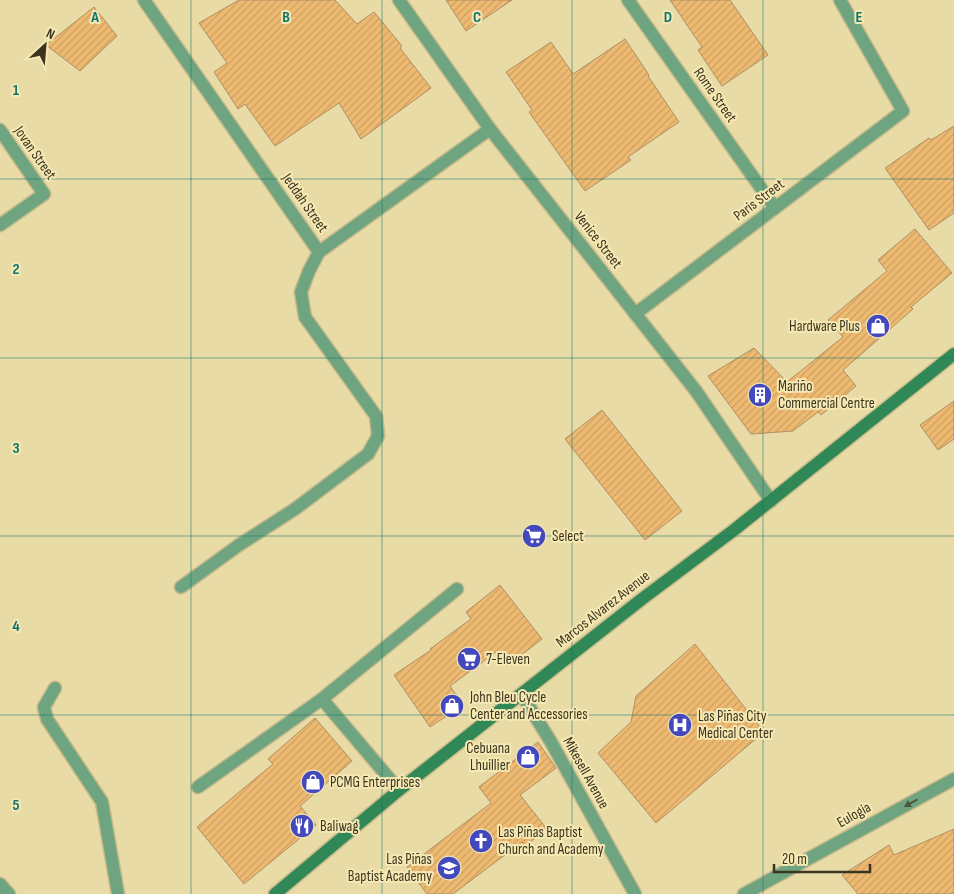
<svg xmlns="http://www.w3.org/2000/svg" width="954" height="894" font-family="'Sofia Sans Condensed',sans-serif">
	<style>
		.building { fill: url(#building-hatch); stroke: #ae8f63 }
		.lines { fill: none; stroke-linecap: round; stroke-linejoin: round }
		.lane-casing { stroke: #c6ba8b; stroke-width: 15 }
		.street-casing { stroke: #c6ba8b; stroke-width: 15 }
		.secondary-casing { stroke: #c6ba8b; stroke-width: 15 }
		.lane { stroke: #6fa481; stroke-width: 12 }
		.street { stroke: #6fa481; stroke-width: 12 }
		.secondary { stroke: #2f8856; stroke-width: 12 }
		.oneway { fill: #4b563d }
		.grid { fill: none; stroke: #0f766e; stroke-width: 1; stroke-opacity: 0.55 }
		.labels { text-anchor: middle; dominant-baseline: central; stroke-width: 4; stroke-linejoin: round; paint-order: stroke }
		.street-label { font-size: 15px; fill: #3b3520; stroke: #f6e8b3 }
		.poi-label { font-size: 15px; fill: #3b3520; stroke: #f6e8b3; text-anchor: start }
		.grid-label { font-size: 16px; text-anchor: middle; font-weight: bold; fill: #0f766e; stroke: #f6e8b3; stroke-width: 4; stroke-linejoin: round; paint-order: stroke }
	</style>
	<defs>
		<pattern id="building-hatch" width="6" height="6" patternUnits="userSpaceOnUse" patternTransform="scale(1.25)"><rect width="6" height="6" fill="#eeba71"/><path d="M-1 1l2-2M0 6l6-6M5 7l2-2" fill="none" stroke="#cda062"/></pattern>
	</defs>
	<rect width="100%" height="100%" fill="#e9dba6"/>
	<g class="building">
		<path d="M239,0H335L357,24L374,12L402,46L400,48L431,88L361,139L339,103L275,146L245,104L238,109L214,72L227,63L199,23Z"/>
		<path d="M446,0H512L466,31Z"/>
		<path d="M670,0H730L768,55L722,86L698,50L702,47Z"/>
		<path d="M94,7L117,36L80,71L46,45Z"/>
		<path d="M625,39L649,75L648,76L679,122L628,157L631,160L585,191L529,112L532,110L506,72L551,42L573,74Z"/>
		<path d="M954,126V213L929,230L885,168L929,138L931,140Z"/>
		<path d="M915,229L952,273L911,307L913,309L843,370L856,386L821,415L818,412L793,431L751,434L708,376L754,348L787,382L843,337L828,320L887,271L878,260Z"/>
		<path d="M954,401V439L938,450L920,425Z"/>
		<path d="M602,410L682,511L645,540L565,439Z"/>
		<path d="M500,585L542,639L507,666L496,652L450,686L463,705L430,727L394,675L431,650L430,649L471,619L466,612Z"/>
		<path d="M695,644L764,732L656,823L598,753L631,722L636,696Z"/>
		<path d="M315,718L352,761L300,806L316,825L244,884L197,827L273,764L268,759Z"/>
		<path d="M538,742L556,768L520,795L547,829L525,846L522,842L453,894H427L407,867L491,803L479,787Z"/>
		<path d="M954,829V894H858L842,875L889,845L894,855Z"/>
	</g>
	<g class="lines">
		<g class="lane-casing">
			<g id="lane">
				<path d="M55,688L44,707L47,719L102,802L118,894"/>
				<path d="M0,884L9,894"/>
			</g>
		</g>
		<g class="street-casing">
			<g id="street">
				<path d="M144,0L319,252L490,129"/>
				<path d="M399,0L490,129L696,391L771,501"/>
				<path d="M628,0L775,208"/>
				<path d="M0,130L44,194L0,225"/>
				<path d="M635,314L903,111L840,0"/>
				<path d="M181,587L239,545L295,509L368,454L378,436L376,416L305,317L301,292L309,271L319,252"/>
				<path d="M522,695L551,742L635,894"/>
				<path d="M322,699L399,790"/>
				<path d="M198,787L322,699L457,589"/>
				<path d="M744,894L954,779"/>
			</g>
		</g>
		<g class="secondary-casing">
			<path id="secondary" d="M275,894L399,790L642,599L734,530L954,354"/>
		</g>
		<use href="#lane" class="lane"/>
		<use href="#street" class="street"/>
		<use href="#secondary" class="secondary"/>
	</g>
	<defs><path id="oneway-solid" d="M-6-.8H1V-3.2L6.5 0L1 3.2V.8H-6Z" transform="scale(1.25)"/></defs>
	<use class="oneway" href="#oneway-solid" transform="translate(911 803) rotate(151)"/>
	<path class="grid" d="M191,0V894M382,0V894M572,0V894M763,0V894M0,179H954M0,358H954M0,536H954M0,715H954"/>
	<defs>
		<g id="shop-disc" transform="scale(1.25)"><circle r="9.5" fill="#4348bd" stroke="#f6e8b3"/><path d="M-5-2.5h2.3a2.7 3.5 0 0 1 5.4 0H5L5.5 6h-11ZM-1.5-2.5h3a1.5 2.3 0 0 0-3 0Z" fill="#fff"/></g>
		<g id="building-disc" transform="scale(1.25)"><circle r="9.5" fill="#4348bd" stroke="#f6e8b3"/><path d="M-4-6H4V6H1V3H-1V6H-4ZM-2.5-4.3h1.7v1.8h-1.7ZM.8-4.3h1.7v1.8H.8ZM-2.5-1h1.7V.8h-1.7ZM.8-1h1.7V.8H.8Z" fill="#fff"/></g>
		<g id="supermarket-disc" transform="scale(1.25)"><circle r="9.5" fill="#4348bd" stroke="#f6e8b3"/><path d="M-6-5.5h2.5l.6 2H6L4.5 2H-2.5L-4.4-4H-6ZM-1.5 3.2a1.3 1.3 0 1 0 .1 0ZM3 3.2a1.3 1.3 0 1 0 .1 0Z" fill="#fff"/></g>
		<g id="hospital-disc" transform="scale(1.25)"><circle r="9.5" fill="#4348bd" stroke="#f6e8b3"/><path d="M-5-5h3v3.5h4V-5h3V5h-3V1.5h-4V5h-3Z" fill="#fff"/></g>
		<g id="restaurant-disc" transform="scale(1.25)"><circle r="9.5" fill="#4348bd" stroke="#f6e8b3"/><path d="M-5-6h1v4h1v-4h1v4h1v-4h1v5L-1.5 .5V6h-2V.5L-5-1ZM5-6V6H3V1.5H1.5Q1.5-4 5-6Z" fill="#fff"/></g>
		<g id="church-disc" transform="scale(1.25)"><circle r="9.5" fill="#4348bd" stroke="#f6e8b3"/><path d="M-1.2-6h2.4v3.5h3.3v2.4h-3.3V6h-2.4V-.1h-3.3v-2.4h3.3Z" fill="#fff"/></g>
		<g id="school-disc" transform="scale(1.25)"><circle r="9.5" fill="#4348bd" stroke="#f6e8b3"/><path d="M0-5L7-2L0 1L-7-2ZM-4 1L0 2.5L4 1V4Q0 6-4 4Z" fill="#fff"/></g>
	</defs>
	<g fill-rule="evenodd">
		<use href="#shop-disc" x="878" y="326"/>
		<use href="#building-disc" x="760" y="395"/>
		<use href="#supermarket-disc" x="534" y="536"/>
		<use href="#supermarket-disc" x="469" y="659"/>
		<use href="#shop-disc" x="452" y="706"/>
		<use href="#hospital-disc" x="680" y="725"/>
		<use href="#shop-disc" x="528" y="757"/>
		<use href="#shop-disc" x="313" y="782"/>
		<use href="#restaurant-disc" x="302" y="826"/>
		<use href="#church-disc" x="481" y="841"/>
		<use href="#school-disc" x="449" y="868"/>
	</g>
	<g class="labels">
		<g class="street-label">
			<text transform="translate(715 95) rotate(55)">Rome Street</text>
			<text transform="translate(35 153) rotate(55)">Jovan Street</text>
			<text transform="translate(759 200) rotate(-37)">Paris Street</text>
			<text transform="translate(305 203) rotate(55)">Jeddah Street</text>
			<text transform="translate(598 240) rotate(52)">Venice Street</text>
			<text transform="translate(603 609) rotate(-38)">Marcos Alvarez Avenue</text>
			<text transform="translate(586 773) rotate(61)">Mikesell Avenue</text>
			<text transform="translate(854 815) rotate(-29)">Eulogia</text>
		</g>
		<g class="poi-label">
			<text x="860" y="326" text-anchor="end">Hardware Plus</text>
			<text x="778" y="386">Mariño<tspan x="778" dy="17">Commercial Centre</tspan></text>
			<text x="552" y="536">Select</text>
			<text x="486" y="659">7-Eleven</text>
			<text x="470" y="697">John Bleu Cycle<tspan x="470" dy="17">Center and Accessories</tspan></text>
			<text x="698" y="716">Las Piñas City<tspan x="698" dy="17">Medical Center</tspan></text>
			<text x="510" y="748" text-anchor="end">Cebuana<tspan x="510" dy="17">Lhuillier</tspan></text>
			<text x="330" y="782">PCMG Enterprises</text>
			<text x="320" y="826">Baliwag</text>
			<text x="498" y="832">Las Piñas Baptist<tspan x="498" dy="17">Church and Academy</tspan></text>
			<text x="432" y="859" text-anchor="end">Las Piñas<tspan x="432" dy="17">Baptist Academy</tspan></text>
		</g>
	</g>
	<g class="grid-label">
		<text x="95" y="22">A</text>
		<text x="286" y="22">B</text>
		<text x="477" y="22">C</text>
		<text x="668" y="22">D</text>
		<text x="859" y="22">E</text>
		<text x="16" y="95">1</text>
		<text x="16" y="274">2</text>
		<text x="16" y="453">3</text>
		<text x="16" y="631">4</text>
		<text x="16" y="810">5</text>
	</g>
	<g transform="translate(45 45) rotate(26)" stroke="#f6e8b3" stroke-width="4" paint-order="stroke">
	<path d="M0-4L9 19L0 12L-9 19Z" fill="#3b3520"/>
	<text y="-8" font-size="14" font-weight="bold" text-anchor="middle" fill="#3b3520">N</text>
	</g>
	<path d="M774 864v8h96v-8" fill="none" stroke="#3b3520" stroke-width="2.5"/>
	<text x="782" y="864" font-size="15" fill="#3b3520" stroke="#f6e8b3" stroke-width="4" paint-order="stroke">20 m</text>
</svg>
